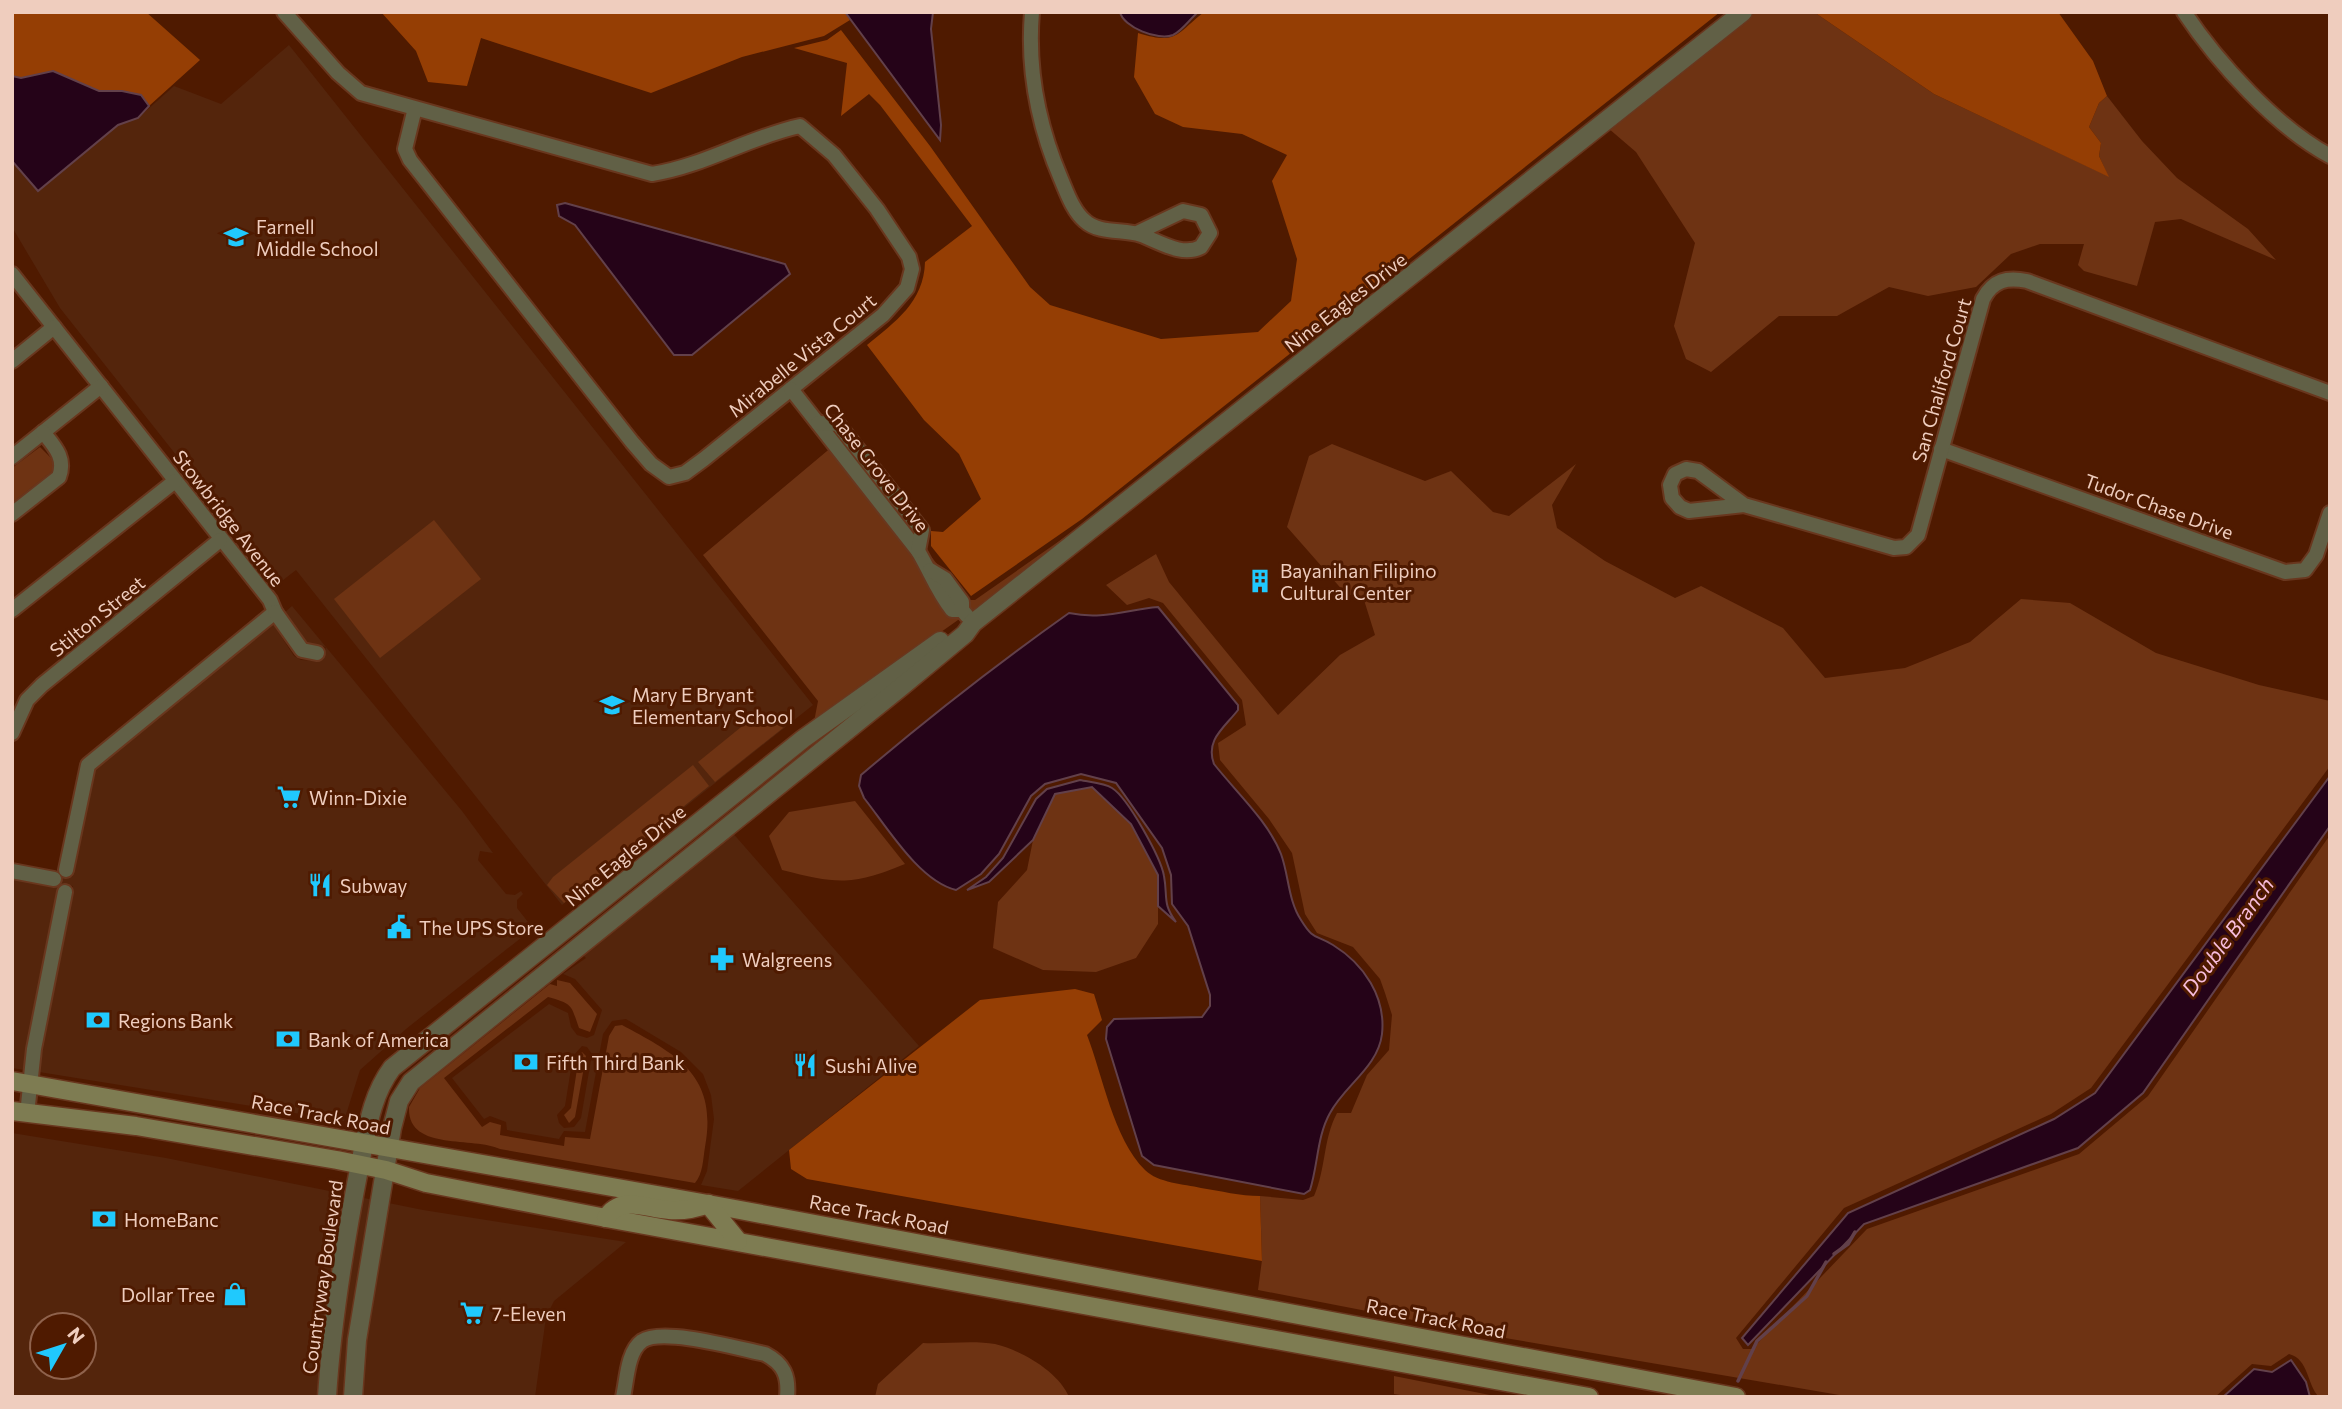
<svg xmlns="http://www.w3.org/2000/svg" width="2342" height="1409" font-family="Commissioner,sans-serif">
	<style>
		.built { fill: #54250c; fill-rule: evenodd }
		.green { fill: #6e3313 }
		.forest { fill: #953e04 }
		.water { fill: #250318; stroke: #62404a; stroke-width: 2 }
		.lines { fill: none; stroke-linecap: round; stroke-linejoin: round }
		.stream { stroke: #62404a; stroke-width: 3.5 }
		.minor-casing { stroke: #69371e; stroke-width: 18 }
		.tertiary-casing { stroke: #69371e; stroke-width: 21 }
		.secondary-casing { stroke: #69371e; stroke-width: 21 }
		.minor { stroke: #616046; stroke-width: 14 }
		.tertiary { stroke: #616046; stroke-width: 18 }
		.secondary { stroke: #7e7c52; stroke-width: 18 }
		.labels { text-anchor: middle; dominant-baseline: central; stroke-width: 6; stroke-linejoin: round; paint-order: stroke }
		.poi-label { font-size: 19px; fill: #efcdbe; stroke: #4f1a00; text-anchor: start }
		.street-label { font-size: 19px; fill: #efcdbe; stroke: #4f1a00 }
		.water-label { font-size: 21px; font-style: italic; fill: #f7bddc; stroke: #4f1a00 }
	</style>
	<rect width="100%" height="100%" fill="#4f1a00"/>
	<g class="built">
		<path d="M289,45L813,705L562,905L296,570L278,584L60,308L12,227V161L38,191L118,125L138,118L174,86L221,104Z"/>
		<path d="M292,606L462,811L493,853L480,851L478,860L506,894L515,895L521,891L523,894L517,900V908L528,922L536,926L406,1029L360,1070L344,1121L39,1072L73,886L60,884L62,877H72L94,769L273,624L294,656L301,660L321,661L326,647L307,643L284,613Z"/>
		<path d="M731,831L919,1046L738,1191L701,1185L707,1171L714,1119L711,1095L703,1074L681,1052L626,1019L612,1021L603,1034L585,1132L564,1131L559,1139L507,1130L506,1122L490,1116L484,1119L452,1078L549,1004L568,1013L571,1027L577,1035L587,1038L594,1035L602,1010L575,979L563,974L586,958L581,953ZM582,1046L587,1047L592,1054L581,1118L574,1127L564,1128L559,1123L557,1115L565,1106L573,1056Z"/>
		<path d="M12,878L59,887L25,1070L12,1068Z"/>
		<path d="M12,1133L166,1158L423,1210L626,1242L554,1301L546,1317L535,1397H12ZM42,1325H84V1367H42Z"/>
	</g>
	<g class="green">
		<path d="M1754,12H1814L1934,94L2108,176L2099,156L2101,143L2089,127L2099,103L2107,96L2142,141L2177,178L2248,229L2276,260L2181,219L2155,222L2137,286L2084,271L2078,265L2084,244H2040L2011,254L1976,287L1928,296L1889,287L1837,316H1779L1711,372L1686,359L1674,326L1695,243L1636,152L1608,128Z"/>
		<path d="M1484,206L1483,210L973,615L958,620L814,722L818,701L703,555L833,446L914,558L925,549L966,600H975L1085,523Z"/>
		<path d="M1332,444L1425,481L1451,471L1493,512L1509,516L1576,464L1552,505L1557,528L1605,561L1675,598L1701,586L1783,628L1825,678L1905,668L1970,642L2021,599L2070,603L2156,653L2259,685L2330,701V766L2091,1088L2051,1114L1844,1208L1736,1338L1743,1349H1752L1867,1229L2079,1154L2148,1096L2330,835V1397H2319C2307,1385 2309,1359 2289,1354L2271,1366L2252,1364L2215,1397H1851L1511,1339L1258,1290L1262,1260L1260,1196L1303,1200L1314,1196C1326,1169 1323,1139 1337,1113H1351L1367,1075L1389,1050L1392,1015L1385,993L1380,979L1353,947L1317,933L1305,914L1292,853L1269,819L1220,760L1218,743L1246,725L1242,700L1163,603L1149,598L1127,605L1106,585L1156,554L1169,582L1278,715L1340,655L1375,635L1364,600L1345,593L1287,527L1309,456Z"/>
		<path d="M40,447L55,462L54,470L12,503V468Z"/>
		<path d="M434,520L481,579L380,658L334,599Z"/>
		<path d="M765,713L773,716L783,728L715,782L698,762L756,715Z"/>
		<path d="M693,765L709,786L564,903L547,885L553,877Z"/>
		<path d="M1092,787L1131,824L1158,875V924L1136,958L1096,972L1043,970L993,948L998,902L1027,870L1033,840L1055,794Z"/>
		<path d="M855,801L905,864C852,886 837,884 782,870L769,836L789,812Z"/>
		<path d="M557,980L570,983L597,1014L590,1032L579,1028C571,1006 574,1004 548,997L444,1078L482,1127L490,1122L501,1125L500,1135L564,1146L565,1137L590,1139L609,1036L615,1026L622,1025C678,1055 718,1076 705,1147C703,1159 703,1174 695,1183L500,1149C474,1136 407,1152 409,1107L420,1088L550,984L557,986Z"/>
		<path d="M582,1052L586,1056L575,1117L569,1123L564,1115L571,1108L579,1056Z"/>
		<path d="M923,1343C946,1344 973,1340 995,1344C1021,1350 1059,1372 1069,1397H875L878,1384Z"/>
		<path d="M1394,1376L1500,1397H1413L1394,1394Z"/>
	</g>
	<g class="forest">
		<path d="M12,12H146L200,60L149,106L141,95L122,91H99L53,71L20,78L12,76Z"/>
		<path d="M381,12H845L850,20L824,36L742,57L651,93L481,38L467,86L428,82L416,51Z"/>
		<path d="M1204,12H1720L1082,519L971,596L931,546V531L943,532L981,499L959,454L924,420L867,345C895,322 924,302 925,262L972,226L880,105L869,94L841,116L847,63L794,48L827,40L841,30L930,146L1030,287L1050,305L1161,339L1258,332L1291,301L1297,259L1272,181L1287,155L1242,134L1183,127L1155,114L1134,77L1138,33C1177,45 1175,35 1204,12Z"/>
		<path d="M1814,12H2058L2093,61L2107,96L2099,103L2089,127L2101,143L2099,156L2109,177L1934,94Z"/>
		<path d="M1075,989L1094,994L1102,1020L1087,1035C1103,1076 1113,1138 1145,1170C1158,1183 1184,1184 1201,1188C1221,1191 1240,1196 1260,1196L1262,1261L807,1179L791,1169L789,1150L980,1000Z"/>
	</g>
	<g class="water">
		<path d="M845,12H933L931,29L941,125L940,140Z"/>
		<path d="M1120,12H1198C1190,19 1182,31 1173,35C1158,41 1123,27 1120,12Z"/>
		<path d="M53,71L99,91H122L141,95L149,106L138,118L118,125L38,191L12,161V76L21,78Z"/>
		<path d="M565,203L785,264L790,274L692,355H674L575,225L559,216L557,205Z"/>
		<path d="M1158,607L1238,705V710C1224,728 1205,740 1214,764C1236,792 1268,821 1281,854C1289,876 1288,900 1301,920C1314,941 1315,934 1333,945C1364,964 1386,997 1382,1034C1378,1067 1345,1085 1330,1113C1317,1136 1318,1165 1310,1190L1304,1194L1154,1165L1142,1156L1106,1039L1107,1027L1114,1019L1202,1017L1210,1006V995L1188,926L1172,904L1171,875L1162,848L1116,783L1081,774L1045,784L1031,796L999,854L981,874L956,890C919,881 887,827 864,798L859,786L861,775C928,718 997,664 1069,613C1103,620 1125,610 1158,607Z"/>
		<path d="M2330,776V826L2143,1093L2078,1148L1864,1224L1748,1345L1742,1338L1848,1213L2054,1119L2095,1093Z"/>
		<path d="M1080,780C1089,782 1104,783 1112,788C1128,798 1161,858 1164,876C1168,897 1162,903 1176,922L1158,906V875L1131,824L1092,787L1055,794L1033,840L989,882L967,890L986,877L1003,858L1036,799L1047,789Z"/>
		<path d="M2291,1360L2306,1382L2310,1397H2223L2254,1369L2272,1372Z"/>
	</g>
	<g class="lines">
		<g class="stream">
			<path d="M1834,1254L1848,1244L1855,1232"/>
			<path d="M1738,1381L1757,1341L1807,1296L1826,1262"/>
		</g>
		<g class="minor-casing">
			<g id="minor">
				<path d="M284,12L338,73L361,93L652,174C704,166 749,137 800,126L834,155L877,209L909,257L912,269L907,288L883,315L704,459L685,473L669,477L651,464L632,442L410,160L405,149L415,108"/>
				<path d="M1032,12C1027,71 1038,125 1061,179C1067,193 1073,211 1085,221C1099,234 1124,229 1141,235C1160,242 1182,257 1201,247L1210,233L1201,215L1183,211L1137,233"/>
				<path d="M2184,12C2218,63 2276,127 2330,156"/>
				<path d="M12,274L270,600L275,612L88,765L66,870"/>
				<path d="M12,361L54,327"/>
				<path d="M791,389L918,551C930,571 937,591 952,610H962"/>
				<path d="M818,423L838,424L922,530L918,551"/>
				<path d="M1941,449L2285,572L2305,570L2316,555L2330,513"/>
				<path d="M12,457L101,386"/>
				<path d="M1744,505L1698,471L1686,469L1675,474L1670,485L1672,498L1680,507L1689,511L1744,505L1894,548L1906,547L1918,535L1983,299C1993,280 2007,277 2027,281L2330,393"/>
				<path d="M12,514L59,477C66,458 55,447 43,432"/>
				<path d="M930,570L945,579L962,602V610L967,616"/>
				<path d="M12,610L175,481"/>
				<path d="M275,612L302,650L317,653"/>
				<path d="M12,733L27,700L42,685L220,540"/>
				<path d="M12,871L54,879"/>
				<path d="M27,1114L34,1049L65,892"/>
				<path d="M623,1397C627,1380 627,1352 642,1341C663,1327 740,1349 765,1354C784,1364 789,1376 787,1397"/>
			</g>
		</g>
		<g class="tertiary-casing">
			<g id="tertiary">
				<path d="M327,1397C332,1318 345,1241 360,1164C367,1131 371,1096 392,1068L803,739L940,641"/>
				<path d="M353,1397L357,1340L392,1128L399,1101L411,1082L901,687L965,634L973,623L1743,12"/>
			</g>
		</g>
		<g class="secondary-casing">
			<g id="secondary">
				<path d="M12,1081L708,1204L1736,1397"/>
				<path d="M12,1111L136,1126L337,1160L386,1170L426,1183L606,1218L1589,1397"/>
				<path d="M606,1218C621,1194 647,1209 669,1210C684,1211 695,1209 708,1204L738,1241"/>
			</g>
		</g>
		<use href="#minor" class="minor"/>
		<use href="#tertiary" class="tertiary"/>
		<use href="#secondary" class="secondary"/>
	</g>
	<defs>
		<g id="school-bare" transform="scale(1.89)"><path d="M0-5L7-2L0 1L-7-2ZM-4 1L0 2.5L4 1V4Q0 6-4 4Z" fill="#20c9fd" stroke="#4f1a00" stroke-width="2.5" paint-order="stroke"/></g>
		<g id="building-bare" transform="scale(1.89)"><path d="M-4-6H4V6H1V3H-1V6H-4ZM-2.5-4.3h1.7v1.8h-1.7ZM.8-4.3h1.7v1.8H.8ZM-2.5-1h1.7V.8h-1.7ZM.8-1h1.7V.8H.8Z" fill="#20c9fd" stroke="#4f1a00" stroke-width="2.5" paint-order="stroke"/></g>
		<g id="supermarket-bare" transform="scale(1.89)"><path d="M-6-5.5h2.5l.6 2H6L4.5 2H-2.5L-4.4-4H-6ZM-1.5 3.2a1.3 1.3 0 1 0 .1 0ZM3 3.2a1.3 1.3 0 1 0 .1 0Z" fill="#20c9fd" stroke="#4f1a00" stroke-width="2.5" paint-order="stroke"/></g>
		<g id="restaurant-bare" transform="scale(1.89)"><path d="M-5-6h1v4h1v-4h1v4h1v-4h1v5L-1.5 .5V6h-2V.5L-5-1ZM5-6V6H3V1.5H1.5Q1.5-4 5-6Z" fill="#20c9fd" stroke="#4f1a00" stroke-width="2.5" paint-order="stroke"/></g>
		<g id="civic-bare" transform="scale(1.89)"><path d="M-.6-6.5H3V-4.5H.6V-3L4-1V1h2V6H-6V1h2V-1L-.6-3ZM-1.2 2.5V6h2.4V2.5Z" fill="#20c9fd" stroke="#4f1a00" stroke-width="2.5" paint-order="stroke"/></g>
		<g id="pharmacy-bare" transform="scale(1.89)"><path d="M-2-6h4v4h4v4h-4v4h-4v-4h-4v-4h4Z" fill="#20c9fd" stroke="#4f1a00" stroke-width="2.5" paint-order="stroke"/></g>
		<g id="bank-bare" transform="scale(1.89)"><path d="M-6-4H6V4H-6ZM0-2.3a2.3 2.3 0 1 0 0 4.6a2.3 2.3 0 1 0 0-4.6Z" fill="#20c9fd" stroke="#4f1a00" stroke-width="2.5" paint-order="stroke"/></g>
		<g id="shop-bare" transform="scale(1.89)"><path d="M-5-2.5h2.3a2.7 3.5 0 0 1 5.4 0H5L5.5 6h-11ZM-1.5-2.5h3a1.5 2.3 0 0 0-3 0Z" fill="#20c9fd" stroke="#4f1a00" stroke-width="2.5" paint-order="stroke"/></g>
	</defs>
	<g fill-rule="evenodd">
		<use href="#school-bare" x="236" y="237"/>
		<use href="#building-bare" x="1260" y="581"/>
		<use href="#school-bare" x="612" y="705"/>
		<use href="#supermarket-bare" x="289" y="797"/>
		<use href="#restaurant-bare" x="320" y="885"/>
		<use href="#civic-bare" x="399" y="927"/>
		<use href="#pharmacy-bare" x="722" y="959"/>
		<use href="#bank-bare" x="98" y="1020"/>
		<use href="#bank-bare" x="288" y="1039"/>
		<use href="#bank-bare" x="526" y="1062"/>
		<use href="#restaurant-bare" x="805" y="1065"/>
		<use href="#bank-bare" x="104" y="1219"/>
		<use href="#shop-bare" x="235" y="1294"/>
		<use href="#supermarket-bare" x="472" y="1313"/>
	</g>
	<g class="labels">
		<g class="poi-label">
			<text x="256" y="226">Farnell<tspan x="256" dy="22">Middle School</tspan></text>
			<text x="1280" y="570">Bayanihan Filipino<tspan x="1280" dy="22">Cultural Center</tspan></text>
			<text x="632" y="694">Mary E Bryant<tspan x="632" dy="22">Elementary School</tspan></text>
			<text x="309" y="797">Winn-Dixie</text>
			<text x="340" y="885">Subway</text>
			<text x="419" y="927">The UPS Store</text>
			<text x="742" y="959">Walgreens</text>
			<text x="118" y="1020">Regions Bank</text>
			<text x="308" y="1039">Bank of America</text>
			<text x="546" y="1062">Fifth Third Bank</text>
			<text x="825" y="1065">Sushi Alive</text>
			<text x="124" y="1219">HomeBanc</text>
			<text x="215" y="1294" text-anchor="end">Dollar Tree</text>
			<text x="492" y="1313">7-Eleven</text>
		</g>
		<g class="street-label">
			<text transform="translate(1345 302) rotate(-38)">Nine Eagles Drive</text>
			<text transform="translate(802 355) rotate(-39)">Mirabelle Vista Court</text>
			<text transform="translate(1941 380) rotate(-74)">San Chaliford Court</text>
			<text transform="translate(877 467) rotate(52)">Chase Grove Drive</text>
			<text transform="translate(2159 506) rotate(20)">Tudor Chase Drive</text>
			<text transform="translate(229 518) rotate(52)">Stowbridge Avenue</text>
			<text transform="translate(97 616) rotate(-39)">Stilton Street</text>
			<text transform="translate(625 855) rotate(-39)">Nine Eagles Drive</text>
			<text transform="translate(321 1114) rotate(11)">Race Track Road</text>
			<text transform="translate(879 1214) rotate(11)">Race Track Road</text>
			<text transform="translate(322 1277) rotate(-82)">Countryway Boulevard</text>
			<text transform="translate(1436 1318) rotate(11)">Race Track Road</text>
		</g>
		<g class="water-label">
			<text transform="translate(2227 936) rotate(-54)">Double Branch</text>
		</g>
	</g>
	<rect width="2342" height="1409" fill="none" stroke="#efcdbe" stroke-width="28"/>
	<g transform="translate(63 1346) rotate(51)"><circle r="33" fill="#4f1a00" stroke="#8f624c" stroke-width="2"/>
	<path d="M0-5L12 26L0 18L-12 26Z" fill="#20c9fd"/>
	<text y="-10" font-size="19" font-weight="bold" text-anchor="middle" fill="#efcdbe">N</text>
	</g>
</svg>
